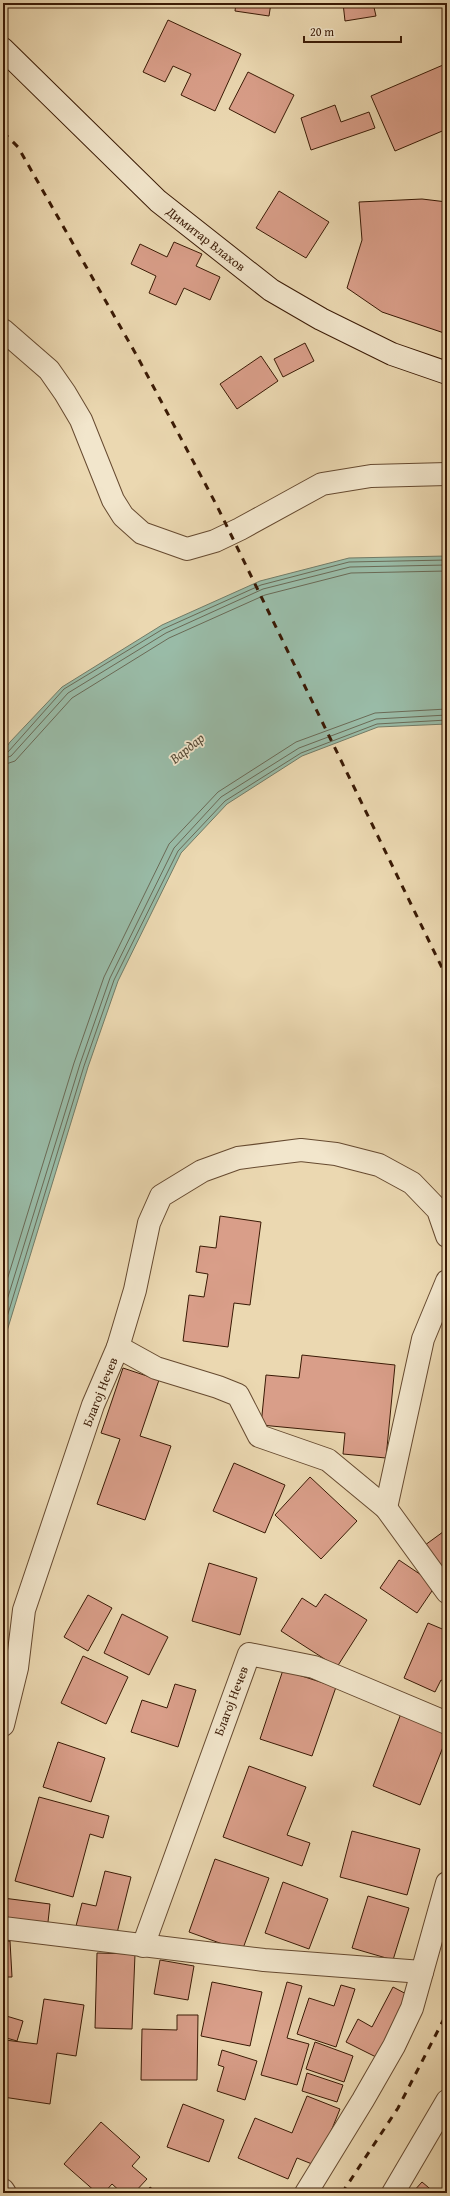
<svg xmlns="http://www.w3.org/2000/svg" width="450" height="2196" font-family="'Gentium Book Plus',serif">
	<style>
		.water { fill: #99bba7; stroke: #737b66 }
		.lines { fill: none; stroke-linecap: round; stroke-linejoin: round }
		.shore { stroke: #6a6a56; stroke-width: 1 }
		.building { fill: #d99e89; stroke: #3a1a05 }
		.minor-casing { stroke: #664a30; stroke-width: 24 }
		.secondary-casing { stroke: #3a1a05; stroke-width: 24 }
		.minor { stroke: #f2e6cc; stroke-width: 22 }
		.secondary { stroke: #f2e6cc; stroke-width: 22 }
		.rail { stroke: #3a1a05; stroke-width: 3; stroke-dasharray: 7 7; stroke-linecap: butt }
		.labels { text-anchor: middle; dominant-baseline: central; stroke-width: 3.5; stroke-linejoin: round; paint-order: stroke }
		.street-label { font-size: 13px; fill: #3a1a05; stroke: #f2e6cc }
		.water-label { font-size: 14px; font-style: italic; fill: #564a36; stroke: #f2e6cc }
	</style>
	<rect width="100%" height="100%" fill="#ebd8b1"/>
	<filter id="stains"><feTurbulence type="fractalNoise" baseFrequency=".005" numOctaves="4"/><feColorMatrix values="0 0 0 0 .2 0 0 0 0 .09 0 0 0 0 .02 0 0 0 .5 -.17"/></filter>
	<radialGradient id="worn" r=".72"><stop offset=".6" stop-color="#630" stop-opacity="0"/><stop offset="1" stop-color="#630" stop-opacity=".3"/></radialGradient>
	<path class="water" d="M447,556V724L378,727L302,756L227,804L181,853L118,981L88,1067L3,1344V752L10,742L62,687L162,625L260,581L349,558Z"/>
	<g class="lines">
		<g class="shore">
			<path d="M3,754L8,752L64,689L163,629L261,585L349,562L447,560"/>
			<path d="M3,759L11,756L68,693L166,633L263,589L350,567L447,565"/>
			<path d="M3,765L15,761L72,698L169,638L265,595L351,573L447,571"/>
			<path d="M3,1293L74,1063L104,977L169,844L218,792L296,742L375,713L447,709"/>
			<path d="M3,1313L80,1064L110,978L174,848L221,797L299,748L376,719L447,715"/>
			<path d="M3,1330L84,1066L114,980L178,851L225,801L301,753L377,724L447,720"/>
		</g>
	</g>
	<g class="building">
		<path d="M236,3H271L269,16L235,11Z"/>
		<path d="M343,3H373L376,16L345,21Z"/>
		<path d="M168,20L241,54L215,111L181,95L191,74L173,66L165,82L143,72Z"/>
		<path d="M443,65L447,74V129L395,151L371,96Z"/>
		<path d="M248,72L294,95L275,133L229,109Z"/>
		<path d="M335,105L341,122L369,112L375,128L311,150L301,118Z"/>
		<path d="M279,191L329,222L306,258L256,228Z"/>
		<path d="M422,199L447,202V334L382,312L347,288L362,240L359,202Z"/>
		<path d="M174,242L202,254L196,266L220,277L210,300L184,288L176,305L149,293L156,276L131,264L140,244L167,257Z"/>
		<path d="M305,343L314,361L283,377L274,359Z"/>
		<path d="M261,356L278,381L237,409L220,384Z"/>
		<path d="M220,1216L261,1222L250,1305L234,1303L228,1347L183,1341L189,1295L204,1297L208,1274L196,1272L200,1246L216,1248Z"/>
		<path d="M302,1355L395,1365L386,1458L343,1454L345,1433L261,1425L266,1375L299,1378Z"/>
		<path d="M123,1368L159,1380L140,1436L171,1446L145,1520L97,1504L120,1439L101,1433Z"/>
		<path d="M234,1463L285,1485L265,1533L213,1511Z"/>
		<path d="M310,1477L357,1521L321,1559L275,1515Z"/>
		<path d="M447,1529V1583L421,1548Z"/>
		<path d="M399,1560L436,1585L417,1613L380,1588Z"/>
		<path d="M209,1563L257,1578L240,1635L192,1621Z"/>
		<path d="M325,1594L367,1620L337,1667L281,1631L302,1598L316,1607Z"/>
		<path d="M88,1595L112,1608L88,1651L64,1637Z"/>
		<path d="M122,1614L168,1637L149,1675L104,1653Z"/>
		<path d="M428,1623L447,1631V1683L441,1680L435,1692L404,1678Z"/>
		<path d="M3,1646L15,1651L3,1684Z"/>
		<path d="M83,1656L128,1677L106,1724L61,1703Z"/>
		<path d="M283,1670L336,1687L312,1756L260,1739Z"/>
		<path d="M175,1684L196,1690L178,1747L131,1732L142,1700L167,1708Z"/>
		<path d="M402,1711L447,1728V1737L420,1805L373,1786Z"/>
		<path d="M58,1742L105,1758L91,1802L43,1787Z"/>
		<path d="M249,1766L306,1787L287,1835L310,1843L302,1866L223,1837Z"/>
		<path d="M39,1797L109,1816L103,1838L90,1834L73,1897L15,1881Z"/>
		<path d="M352,1831L420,1849L407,1895L340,1877Z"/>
		<path d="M215,1859L269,1878L242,1951L189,1932Z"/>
		<path d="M105,1871L131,1877L116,1937L76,1926L82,1903L96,1906Z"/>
		<path d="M283,1882L328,1899L309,1949L265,1933Z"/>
		<path d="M368,1896L409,1908L393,1960L352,1948Z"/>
		<path d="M3,1898L50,1904L47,1931L3,1925Z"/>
		<path d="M3,1941H10L12,1977H3Z"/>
		<path d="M97,1953L135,1954L132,2029L95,2028Z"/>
		<path d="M160,1960L194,1966L188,2000L154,1994Z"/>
		<path d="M212,1982L262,1992L250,2046L201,2036Z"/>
		<path d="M287,1982L302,1986L287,2038L309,2044L297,2085L261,2075Z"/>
		<path d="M341,1985L355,1989L336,2047L297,2034L309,1998L334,2006Z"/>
		<path d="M393,1987L412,1997L380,2059L346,2042L358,2019L372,2027Z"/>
		<path d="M44,1999L84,2005L76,2056L57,2053L50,2104L3,2097L5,2040L37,2044Z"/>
		<path d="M3,2015L23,2021L17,2041L3,2037Z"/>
		<path d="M177,2015H198L197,2080H141L142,2029L177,2030Z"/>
		<path d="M315,2042L353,2056L344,2082L306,2069Z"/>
		<path d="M222,2050L257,2061L245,2100L217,2091L224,2067L218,2065Z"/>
		<path d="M307,2073L343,2085L337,2102L302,2091Z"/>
		<path d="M307,2096L340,2109L317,2166L297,2158L288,2179L238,2158L255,2118L292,2133Z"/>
		<path d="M183,2104L224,2120L209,2162L167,2147Z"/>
		<path d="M101,2122L140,2157L132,2166L147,2179L134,2193H122L112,2184L104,2193H97L64,2164Z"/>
		<path d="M422,2182L435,2193H412Z"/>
		<path d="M150,2187L158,2193H146Z"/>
	</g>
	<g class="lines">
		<g class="minor-casing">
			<g id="minor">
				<path d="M3,330L49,370L65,393L81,420L113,500L123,516L142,533L187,549L215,541L240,529L322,484L371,476L447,474"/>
				<path d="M118,1347L135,1290L149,1223L161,1196L202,1171L238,1158L301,1150L336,1154L379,1165L412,1183L438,1210L447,1236"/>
				<path d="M386,1508L423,1339L447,1281"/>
				<path d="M3,1725L17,1668L24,1610L93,1405L118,1347L156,1368L218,1387L238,1395L259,1436L328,1460L386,1508L447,1592"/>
				<path d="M3,1928L264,1960L422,1972"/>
				<path d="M143,1946L249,1654L314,1667L447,1723"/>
				<path d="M3,2190L5,2193"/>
				<path d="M306,2193L363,2100L394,2046L412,2008L447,1883"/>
				<path d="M393,2193L447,2101"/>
			</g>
		</g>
		<g class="secondary-casing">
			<path id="secondary" d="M3,49L158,201L271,290L321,319L392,354L447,373"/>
		</g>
		<use href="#minor" class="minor"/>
		<use href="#secondary" class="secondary"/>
		<g class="rail">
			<path d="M3,132L18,147L137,356L217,506L447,978"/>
			<path d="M342,2193L398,2108L447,2013"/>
		</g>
	</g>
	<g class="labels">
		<g class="street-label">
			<text transform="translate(206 239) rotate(38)">Димитар Влахов</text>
			<text transform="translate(100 1392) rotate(-68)">Благој Нечев</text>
			<text transform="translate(231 1701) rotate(-69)">Благој Нечев</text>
		</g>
		<g class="water-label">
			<text transform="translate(187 748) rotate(-39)">Вардар</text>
		</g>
	</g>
	<rect width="450" height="2196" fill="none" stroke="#ebd8b1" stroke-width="16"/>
	<rect x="4" y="4" width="442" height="2188" fill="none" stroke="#3a1a05" stroke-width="2"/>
	<rect x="8" y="8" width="434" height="2180" fill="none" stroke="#3a1a05"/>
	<path d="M304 36v6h97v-6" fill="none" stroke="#3a1a05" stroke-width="2"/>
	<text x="310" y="36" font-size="12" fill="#3a1a05" stroke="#f2e6cc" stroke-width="3" paint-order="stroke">20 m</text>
	<rect width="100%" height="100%" filter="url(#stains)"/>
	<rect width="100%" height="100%" fill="url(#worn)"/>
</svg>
